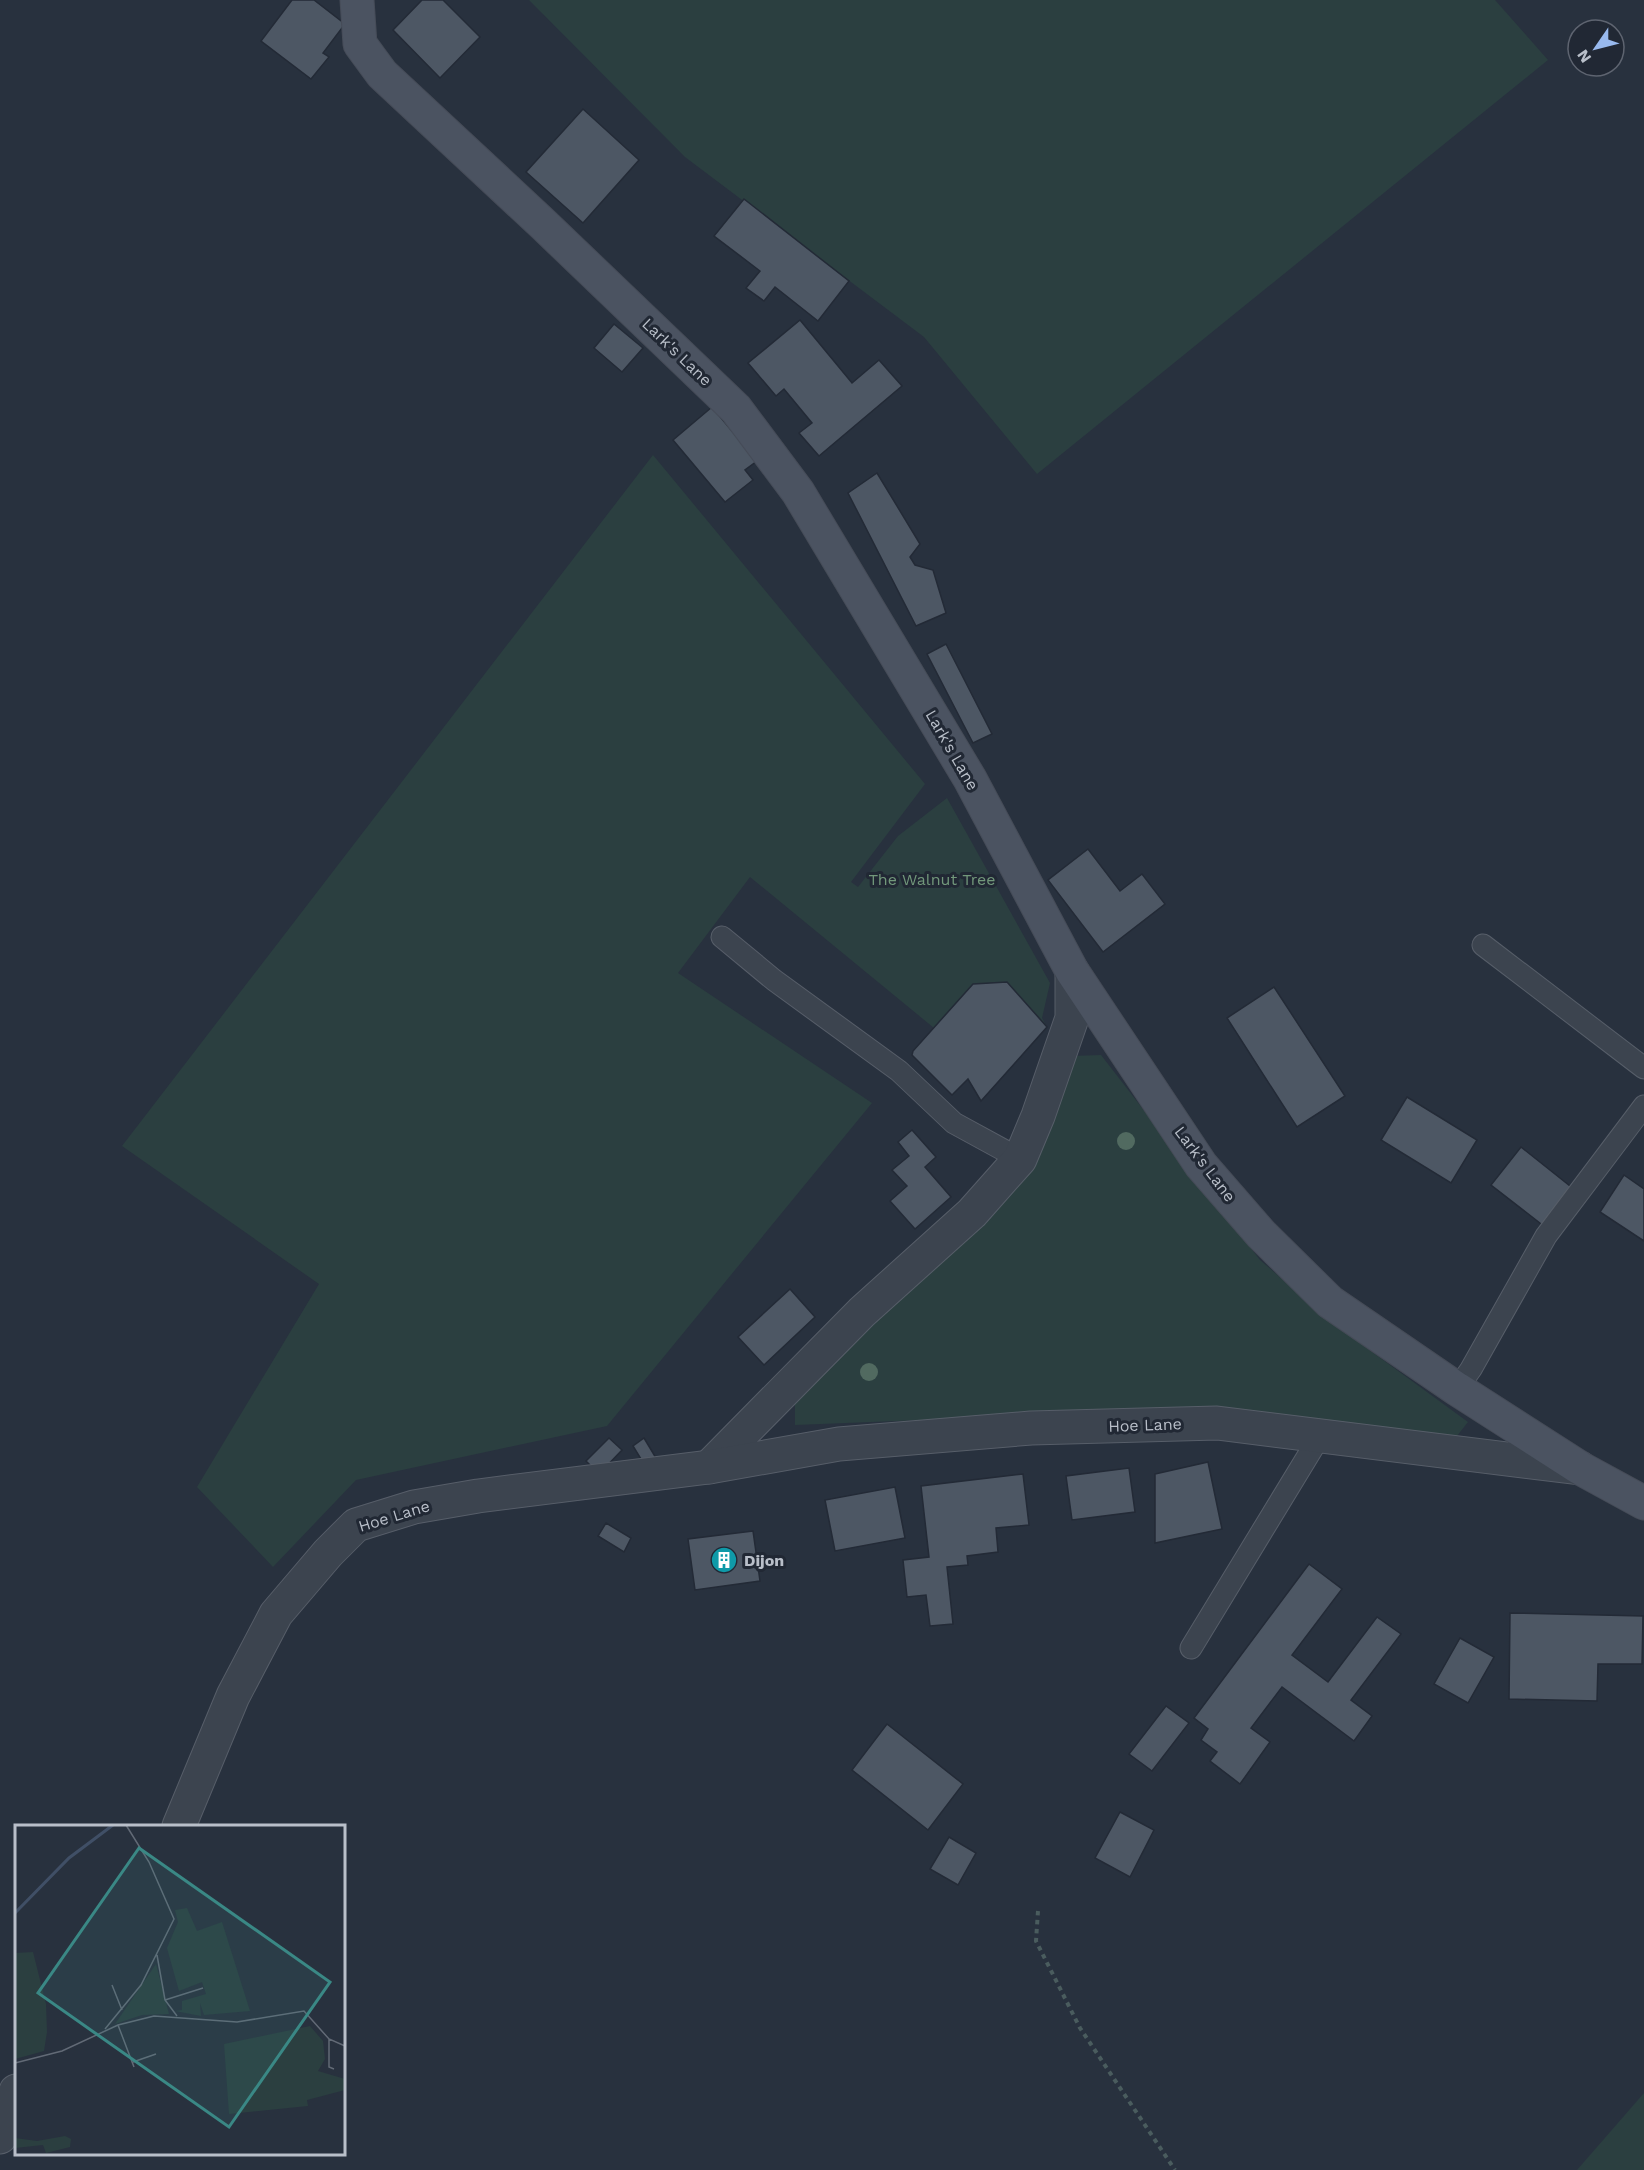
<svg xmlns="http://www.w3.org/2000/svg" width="1644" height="2170" font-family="'Work Sans',sans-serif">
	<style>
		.green { fill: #2b3f40 }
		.building { fill: #4d5764; stroke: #232a36; stroke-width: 1.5 }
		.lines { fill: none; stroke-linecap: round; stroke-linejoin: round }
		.lane-casing { stroke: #575e69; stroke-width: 23 }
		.street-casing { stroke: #575e69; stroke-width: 35 }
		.secondary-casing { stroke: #464c58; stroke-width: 35 }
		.path { stroke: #4a5c5e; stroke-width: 4; stroke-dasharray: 4.5 4.5; stroke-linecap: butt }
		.lane { stroke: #3c444f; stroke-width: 21 }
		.street { stroke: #3c444f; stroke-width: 33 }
		.secondary { stroke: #4b5361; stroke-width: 33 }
		.tree { fill: #516a60 }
		.labels { text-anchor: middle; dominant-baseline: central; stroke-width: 6; stroke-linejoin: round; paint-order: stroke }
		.street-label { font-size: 16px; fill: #b9bfc9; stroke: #212834 }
		.park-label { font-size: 16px; fill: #72987b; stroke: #212834 }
		.poi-label { font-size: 16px; font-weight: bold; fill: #b9bfc9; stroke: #212834; text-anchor: start }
		.inset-river { fill: none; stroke: #404f66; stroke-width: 3 }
		.inset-road { fill: none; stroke: #626a76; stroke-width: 1.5 }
		.view { fill: #3a8885; fill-opacity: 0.15; stroke: #3a8885; stroke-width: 3 }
		.inset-edge { fill: none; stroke: #b9bfc9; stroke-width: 3 }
	</style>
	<rect width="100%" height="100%" fill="#28313e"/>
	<g class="green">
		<path d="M529,0H1495L1548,60L1037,474L924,337L685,157Z"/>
		<path d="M653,455L925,784L851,882L858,887L898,836L947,798L1050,983L1042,1018L1047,1027L1007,982L973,984L934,1028L750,877L678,973L872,1103L607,1426L356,1480L273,1567L197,1487L319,1284L122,1146Z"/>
		<path d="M1101,1055L1260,1260L1338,1327L1468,1422L1457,1436L1100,1409L948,1419L795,1425V1400L858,1336L924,1279L1032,1167L1071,1056Z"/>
		<path d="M1644,2093V2170H1577Z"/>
	</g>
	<g class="building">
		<path d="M292,0H314L345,24L323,53L329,57L311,79L261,41Z"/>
		<path d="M422,0H443L480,37L440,78L393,30Z"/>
		<path d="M583,109L639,160L583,223L526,172Z"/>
		<path d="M744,199L849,281L818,321L775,287L764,301L746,288L760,271L714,236Z"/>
		<path d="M800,320L852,383L879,360L902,386L819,456L799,433L812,423L784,389L776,396L748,363Z"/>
		<path d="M614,324L643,348L622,372L594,348Z"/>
		<path d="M712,407L757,461L745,470L753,480L725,502L673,440Z"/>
		<path d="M877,473L920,544L910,557L915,565L933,570L946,613L916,626L848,493Z"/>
		<path d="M946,644L992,734L973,743L927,654Z"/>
		<path d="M1088,849L1120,891L1142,874L1165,904L1103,952L1048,880Z"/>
		<path d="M1007,982L1047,1027L981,1101L968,1079L952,1095L912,1055L913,1051L973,984Z"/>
		<path d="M1274,987L1345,1096L1297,1127L1227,1018Z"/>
		<path d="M1407,1097L1477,1140L1451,1183L1381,1140Z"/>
		<path d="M912,1130L936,1157L925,1167L951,1197L915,1229L890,1201L907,1186L892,1170L909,1156L898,1142Z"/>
		<path d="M1521,1147L1575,1190L1545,1227L1491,1185Z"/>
		<path d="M1624,1175L1644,1189V1241L1600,1212Z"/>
		<path d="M790,1289L815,1317L764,1365L738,1337Z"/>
		<path d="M609,1438L622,1450L599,1474L586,1461Z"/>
		<path d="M644,1438L656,1458L644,1464L633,1446Z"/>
		<path d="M1208,1462L1222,1529L1155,1543V1474Z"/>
		<path d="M1129,1468L1135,1512L1072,1520L1066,1476Z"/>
		<path d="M1023,1474L1029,1525L996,1528L998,1552L967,1556L968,1565L947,1567L953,1624L930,1626L926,1595L907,1597L903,1560L929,1557L921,1486Z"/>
		<path d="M895,1487L905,1538L835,1551L825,1500Z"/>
		<path d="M606,1523L631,1538L624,1552L598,1536Z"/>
		<path d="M753,1531L760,1581L695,1590L688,1539Z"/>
		<path d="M1309,1564L1342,1589L1292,1655L1328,1682L1377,1617L1401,1634L1351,1700L1372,1716L1354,1741L1282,1687L1251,1728L1270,1742L1240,1784L1210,1761L1217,1752L1201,1740L1208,1729L1194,1718Z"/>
		<path d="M1510,1613L1643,1616L1642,1664H1598L1597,1701L1509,1699Z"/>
		<path d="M1460,1638L1494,1657L1468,1703L1434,1684Z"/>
		<path d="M1166,1706L1189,1723L1152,1771L1129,1754Z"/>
		<path d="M887,1724L963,1784L928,1830L852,1770Z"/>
		<path d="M1120,1812L1154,1830L1130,1877L1095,1858Z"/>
		<path d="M949,1837L976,1853L958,1885L930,1869Z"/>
	</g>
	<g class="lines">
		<g class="lane-casing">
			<g id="lane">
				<path d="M722,937L774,980L899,1071L954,1123L1020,1159"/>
				<path d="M1483,945L1644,1068"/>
				<path d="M1457,1389L1471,1369L1546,1236L1644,1106"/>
				<path d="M1191,1648L1320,1436"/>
			</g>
		</g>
		<g class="street-casing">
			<g id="street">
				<path d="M709,1467L862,1312L972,1213L1020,1159L1038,1116L1072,1018V971"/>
				<path d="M179,1826L233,1696L276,1614L328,1553L356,1525L414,1507L478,1496L709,1467L839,1444L1031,1428L1217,1423L1580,1468"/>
				<path d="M0,2137L16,2091"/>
			</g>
		</g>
		<g class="secondary-casing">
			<path id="secondary" d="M357,0L360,44L382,74L543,224L736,409L798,492L970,779L1072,971L1201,1165L1261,1234L1330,1302L1457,1389L1580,1468L1644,1503"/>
		</g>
		<path class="path" d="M1038,1911L1036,1941L1080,2028L1175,2170"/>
		<use href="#lane" class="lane"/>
		<use href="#street" class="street"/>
		<use href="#secondary" class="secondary"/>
	</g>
	<g class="tree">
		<circle cx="1126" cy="1141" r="9"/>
		<circle cx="869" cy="1372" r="9"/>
	</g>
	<defs>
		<g id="building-disc" transform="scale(1.35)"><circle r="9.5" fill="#0f9aa8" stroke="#212834"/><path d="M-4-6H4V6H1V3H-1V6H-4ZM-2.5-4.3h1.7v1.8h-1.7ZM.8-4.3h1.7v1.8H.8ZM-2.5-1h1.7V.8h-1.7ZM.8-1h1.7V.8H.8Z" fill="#fff"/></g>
	</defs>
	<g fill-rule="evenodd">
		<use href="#building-disc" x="724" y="1560"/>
	</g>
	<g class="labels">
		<g class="street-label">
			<text transform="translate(677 352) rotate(44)">Lark's Lane</text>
			<text transform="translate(952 750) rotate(60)">Lark's Lane</text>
			<text transform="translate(1205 1164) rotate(53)">Lark's Lane</text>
			<text transform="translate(1145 1425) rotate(-2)">Hoe Lane</text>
			<text transform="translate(394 1516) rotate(-17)">Hoe Lane</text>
		</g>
		<g class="park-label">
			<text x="932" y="879">The Walnut Tree</text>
		</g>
		<g class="poi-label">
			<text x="744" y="1560">Dijon</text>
		</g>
	</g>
	<g transform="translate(15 1825)">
		<rect width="330" height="330" fill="#28313e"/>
		<path d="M172,83L182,106L207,97L235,186L189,190L185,178L186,191L160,186L167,185V176L191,169L187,157L164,166L152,123L163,97L160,85ZM18,127L31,179L32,207L29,226L0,234V128ZM141,139L154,189L127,190L100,199ZM295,201L308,216L310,234L303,246L330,254V265L292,275L293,281L214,289L209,219ZM50,311L56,314L55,322L31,328L28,320L0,323V313L22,316Z" fill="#2b3f40"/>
		<path class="inset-river" d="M0,88L54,33L98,0"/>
		<path class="inset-road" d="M142,130L150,175L162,191M97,160L107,185M150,175L188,163M103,200L119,242M90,204L126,160L159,94L134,37L111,0M314,214V242L319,244M118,237L141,229M0,238L47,226L103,200L139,191L222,197L289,186L314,214L330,221"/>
		<path class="view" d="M124,23L315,157L214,302L23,168Z"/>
		<rect width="330" height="330" class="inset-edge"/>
	</g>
	<g transform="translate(1596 48) rotate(235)"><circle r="28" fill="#212834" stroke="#5e6470" stroke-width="1.5"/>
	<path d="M0-4.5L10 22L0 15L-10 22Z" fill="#98b9ee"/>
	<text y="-9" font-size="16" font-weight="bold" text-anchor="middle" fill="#b9bfc9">N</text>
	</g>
</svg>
